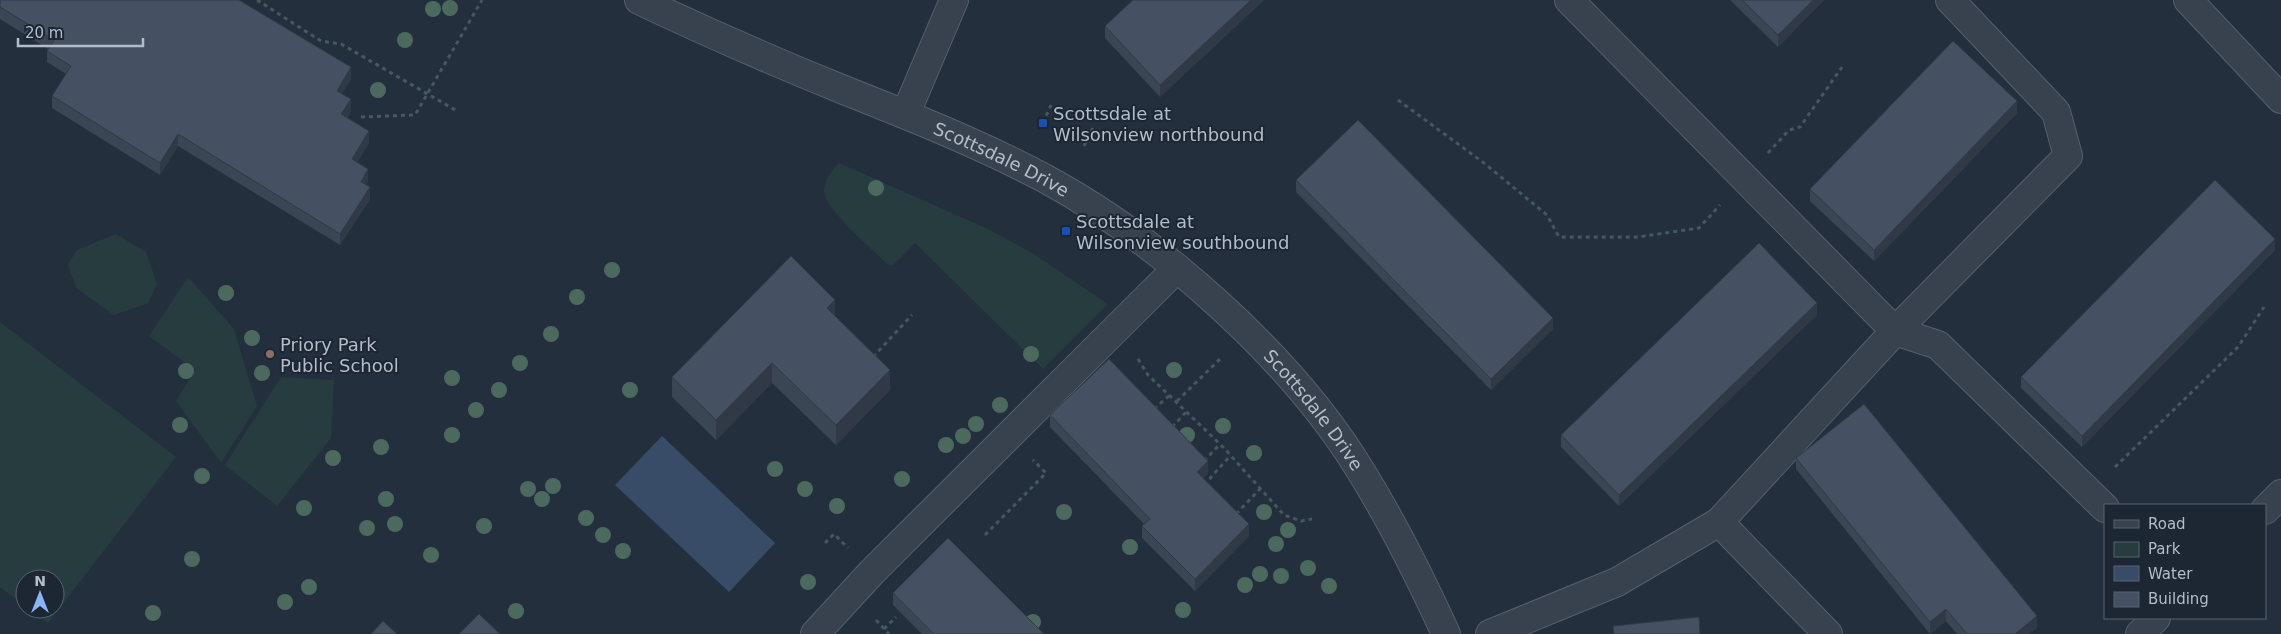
<svg xmlns="http://www.w3.org/2000/svg" width="2281" height="634" font-family="'DejaVu Sans',sans-serif">
	<style>
		.green { fill: #263c3f }
		.water { fill: #394c67 }
		.lines { fill: none; stroke-linecap: round; stroke-linejoin: round }
		.minor-casing { stroke: #565f6c; stroke-width: 30 }
		.path { stroke: #44595c; stroke-width: 3; stroke-dasharray: 4 4; stroke-linecap: butt }
		.minor { stroke: #38414e; stroke-width: 28 }
		.tree { fill: #4b6a5d }
		.wall { fill: #3b4654 }
		.shaded-wall { fill: #303945 }
		.building { fill: #455162; stroke: #303945 }
		.transit-dot { fill: #1a4fb4; stroke: #1d2633; stroke-width: 2 }
		.education-dot { fill: #8d6e63; stroke: #1d2633; stroke-width: 2 }
		.labels { text-anchor: middle; dominant-baseline: central; stroke-width: 4; stroke-linejoin: round; paint-order: stroke }
		.poi-label { font-size: 18px; fill: #b4bcc9; stroke: #1d2633; text-anchor: start }
		.street-label { font-size: 18px; fill: #b4bcc9; stroke: #1d2633 }
	</style>
	<rect width="100%" height="100%" fill="#242f3e"/>
	<g class="green">
		<path d="M839,163L988,229L1034,254L1108,304L1043,369L915,243L892,266L886,263C872,249 823,208 824,190C825,179 832,170 839,163Z"/>
		<path d="M116,234L146,252L157,284L148,303L114,315L76,288L68,264L77,250Z"/>
		<path d="M188,277L234,329L257,406L221,463L176,401L195,370L149,336Z"/>
		<path d="M0,322L176,457L48,623L29,609H55V579H25V606L0,587Z"/>
		<path d="M281,377L334,380L331,438L277,506L225,465Z"/>
	</g>
	<path class="water" d="M662,436L775,543L729,592L615,485Z"/>
	<g class="lines">
		<g class="minor-casing">
			<g id="minor">
				<path id="s1" d="M639,0C706,32 775,62 844,90C912,117 980,144 1044,178C1161,241 1293,359 1362,473C1394,525 1421,579 1446,634"/>
				<path d="M1569,0L1895,331L1938,345L2105,508"/>
				<path d="M2188,0L2281,99"/>
				<path d="M906,113L954,0"/>
				<path d="M2265,510L2281,494"/>
				<path d="M1719,522L1828,634"/>
				<path d="M815,634L872,572L1177,268"/>
				<path d="M1490,634L1617,582L1719,522L1895,331L2068,156L2056,112L1950,0"/>
				<path d="M2140,634L2156,618"/>
			</g>
		</g>
		<g class="path">
			<path d="M257,0L321,41L341,44L457,111"/>
			<path d="M241,6L246,0"/>
			<path d="M1398,100L1484,163L1547,215L1559,237H1638L1699,228L1720,205"/>
			<path d="M361,117L415,115L482,0"/>
			<path d="M1043,123L1051,105"/>
			<path d="M1084,146L1093,128"/>
			<path d="M1768,153L1789,130L1800,127L1842,67"/>
			<path d="M873,357L912,315"/>
			<path d="M1138,359L1148,375L1224,448L1284,515L1301,521L1312,519"/>
			<path d="M1177,401L1221,358"/>
			<path d="M1154,409L1170,395"/>
			<path d="M1172,427L1187,411"/>
			<path d="M1204,461L1220,444"/>
			<path d="M2115,467L2238,347L2264,307"/>
			<path d="M1204,485L1230,456"/>
			<path d="M1236,514L1260,489"/>
			<path d="M985,535L1046,473L1033,460"/>
			<path d="M825,543L834,534L848,548"/>
			<path d="M876,620L889,634"/>
			<path d="M884,629L896,617"/>
		</g>
		<use href="#minor" class="minor"/>
	</g>
	<g class="tree">
		<circle cx="450" cy="8" r="8"/>
		<circle cx="433" cy="9" r="8"/>
		<circle cx="405" cy="40" r="8"/>
		<circle cx="378" cy="90" r="8"/>
		<circle cx="876" cy="188" r="8"/>
		<circle cx="612" cy="270" r="8"/>
		<circle cx="226" cy="293" r="8"/>
		<circle cx="577" cy="297" r="8"/>
		<circle cx="551" cy="334" r="8"/>
		<circle cx="252" cy="338" r="8"/>
		<circle cx="1031" cy="354" r="8"/>
		<circle cx="520" cy="363" r="8"/>
		<circle cx="1174" cy="370" r="8"/>
		<circle cx="186" cy="371" r="8"/>
		<circle cx="262" cy="373" r="8"/>
		<circle cx="452" cy="378" r="8"/>
		<circle cx="499" cy="390" r="8"/>
		<circle cx="630" cy="390" r="8"/>
		<circle cx="1000" cy="405" r="8"/>
		<circle cx="476" cy="410" r="8"/>
		<circle cx="976" cy="424" r="8"/>
		<circle cx="180" cy="425" r="8"/>
		<circle cx="1223" cy="426" r="8"/>
		<circle cx="452" cy="435" r="8"/>
		<circle cx="1187" cy="435" r="8"/>
		<circle cx="963" cy="436" r="8"/>
		<circle cx="946" cy="445" r="8"/>
		<circle cx="381" cy="447" r="8"/>
		<circle cx="1254" cy="453" r="8"/>
		<circle cx="333" cy="458" r="8"/>
		<circle cx="775" cy="469" r="8"/>
		<circle cx="202" cy="476" r="8"/>
		<circle cx="902" cy="479" r="8"/>
		<circle cx="553" cy="486" r="8"/>
		<circle cx="528" cy="489" r="8"/>
		<circle cx="805" cy="489" r="8"/>
		<circle cx="386" cy="499" r="8"/>
		<circle cx="542" cy="499" r="8"/>
		<circle cx="837" cy="506" r="8"/>
		<circle cx="304" cy="508" r="8"/>
		<circle cx="1064" cy="512" r="8"/>
		<circle cx="1264" cy="512" r="8"/>
		<circle cx="586" cy="518" r="8"/>
		<circle cx="395" cy="524" r="8"/>
		<circle cx="484" cy="526" r="8"/>
		<circle cx="367" cy="528" r="8"/>
		<circle cx="1288" cy="530" r="8"/>
		<circle cx="603" cy="535" r="8"/>
		<circle cx="1276" cy="544" r="8"/>
		<circle cx="1130" cy="547" r="8"/>
		<circle cx="623" cy="551" r="8"/>
		<circle cx="431" cy="555" r="8"/>
		<circle cx="192" cy="559" r="8"/>
		<circle cx="1308" cy="568" r="8"/>
		<circle cx="1260" cy="574" r="8"/>
		<circle cx="1281" cy="576" r="8"/>
		<circle cx="808" cy="582" r="8"/>
		<circle cx="1245" cy="585" r="8"/>
		<circle cx="1329" cy="586" r="8"/>
		<circle cx="309" cy="587" r="8"/>
		<circle cx="285" cy="602" r="8"/>
		<circle cx="1183" cy="610" r="8"/>
		<circle cx="516" cy="611" r="8"/>
		<circle cx="153" cy="613" r="8"/>
		<circle cx="1033" cy="622" r="8"/>
	</g>
	<g class="wall">
		<path d="M0,0L351,79L342,94L351,111L347,118L369,143L357,162L368,181L366,185L370,199L340,245L178,146L160,175L52,108V96L66,74L47,62V51L48,49L0,19Z"/>
		<path d="M1264,0L1160,97L1105,38V26Z"/>
		<path d="M1730,0H1824L1778,47Z"/>
		<path d="M2017,113L1874,261L1810,201V189Z"/>
		<path d="M1296,180L1553,329L1491,390L1296,192Z"/>
		<path d="M2275,250L2082,447L2021,388V377Z"/>
		<path d="M1817,315L1619,506L1561,447V435Z"/>
		<path d="M835,316L890,390L836,445L772,383L716,440L672,397V377Z"/>
		<path d="M1050,415L1208,473L1203,478L1249,536L1195,591L1142,538V526L1144,524L1050,427Z"/>
		<path d="M1796,458L2037,628L2029,634H1957L1946,621L1930,634L1796,469Z"/>
		<path d="M893,593L1044,634H922L893,605Z"/>
	</g>
	<g class="shaded-wall">
		<path d="M1251,0H1264L1160,97V85Z"/>
		<path d="M1813,0H1824L1778,47V35Z"/>
		<path d="M351,67V79L337,103V91Z"/>
		<path d="M351,99V111L341,126V114Z"/>
		<path d="M2017,101V113L1874,261V250Z"/>
		<path d="M369,131V143L352,171V159Z"/>
		<path d="M178,134V146L160,175V163Z"/>
		<path d="M368,169V181L361,193V182Z"/>
		<path d="M370,187V199L340,245V234Z"/>
		<path d="M2275,239V250L2082,447V436Z"/>
		<path d="M835,300V320L827,308Z"/>
		<path d="M1817,303V315L1619,506V495Z"/>
		<path d="M1553,318V329L1491,390V379Z"/>
		<path d="M772,363V383L716,440V420Z"/>
		<path d="M890,370V390L836,445V425Z"/>
		<path d="M1208,461V473L1197,484V472Z"/>
		<path d="M1249,524V536L1195,591V579Z"/>
		<path d="M1946,609V621L1930,634V622Z"/>
		<path d="M2037,616V628L2029,634H2015Z"/>
	</g>
	<g class="building">
		<path d="M0,0H239L351,67L337,91L351,99L341,114L369,131L352,159L368,169L361,182L370,187L340,234L178,134L160,163L52,96L71,66L47,51L54,40L0,7Z"/>
		<path d="M1133,0H1251L1160,85L1105,26Z"/>
		<path d="M1742,0H1813L1778,35Z"/>
		<path d="M1953,41L2017,101L1874,250L1810,189Z"/>
		<path d="M1358,120L1553,318L1491,379L1296,180Z"/>
		<path d="M2215,180L2275,239L2082,436L2021,377Z"/>
		<path d="M1759,243L1817,303L1619,495L1561,435Z"/>
		<path d="M791,256L835,300L827,308L890,370L836,425L772,363L716,420L672,377Z"/>
		<path d="M1109,359L1208,461L1197,472L1249,524L1195,579L1142,526L1150,519L1050,415Z"/>
		<path d="M1864,404L2037,616L2015,634H1967L1946,609L1930,622L1796,458Z"/>
		<path d="M948,538L1044,634H934L893,593Z"/>
		<path d="M479,614L500,634H459Z"/>
		<path d="M1699,617L1700,634H1614L1613,626Z"/>
		<path d="M383,621L397,634H371Z"/>
	</g>
	<g class="transit-dot">
		<rect x="1038" y="118" width="10" height="10" rx="2.5"/>
		<rect x="1061" y="226" width="10" height="10" rx="2.5"/>
	</g>
	<circle class="education-dot" cx="270" cy="354" r="5"/>
	<g class="labels">
		<g class="poi-label">
			<text x="1053" y="113">Scottsdale at<tspan x="1053" dy="21">Wilsonview northbound</tspan></text>
			<text x="1076" y="221">Scottsdale at<tspan x="1076" dy="21">Wilsonview southbound</tspan></text>
			<text x="280" y="344">Priory Park<tspan x="280" dy="21">Public School</tspan></text>
		</g>
		<g class="street-label">
			<text stroke="none"><textPath href="#s1" startOffset="396">Scottsdale Drive</textPath></text>
			<text stroke="none"><textPath href="#s1" startOffset="801">Scottsdale Drive</textPath></text>
		</g>
	</g>
	<rect x="2104" y="504" width="162" height="115" fill="#1d2633" stroke="#59626f"/>
	<rect x="2114" y="520" width="25" height="8" fill="#38414e" stroke="#59626f"/>
	<text x="2148" y="529" font-size="15" fill="#b4bcc9">Road</text>
	<rect x="2114" y="542" width="25" height="15" fill="#263c3f" stroke="#59626f"/>
	<text x="2148" y="554" font-size="15" fill="#b4bcc9">Park</text>
	<rect x="2114" y="566" width="25" height="15" fill="#394c67" stroke="#59626f"/>
	<text x="2148" y="579" font-size="15" fill="#b4bcc9">Water</text>
	<rect x="2114" y="592" width="25" height="15" fill="#455162" stroke="#59626f"/>
	<text x="2148" y="604" font-size="15" fill="#b4bcc9">Building</text>
	<g transform="translate(40 594)"><circle r="24" fill="#1d2633" stroke="#59626f"/>
	<path d="M0-4L9 19L0 12L-9 19Z" fill="#8ab4f8"/>
	<text y="-8" font-size="14" font-weight="bold" text-anchor="middle" fill="#b4bcc9">N</text>
	</g>
	<path d="M18 38v8h125v-8" fill="none" stroke="#b4bcc9" stroke-width="2.5"/>
	<text x="25" y="38" font-size="15" fill="#b4bcc9" stroke="#1d2633" stroke-width="4" paint-order="stroke">20 m</text>
</svg>
